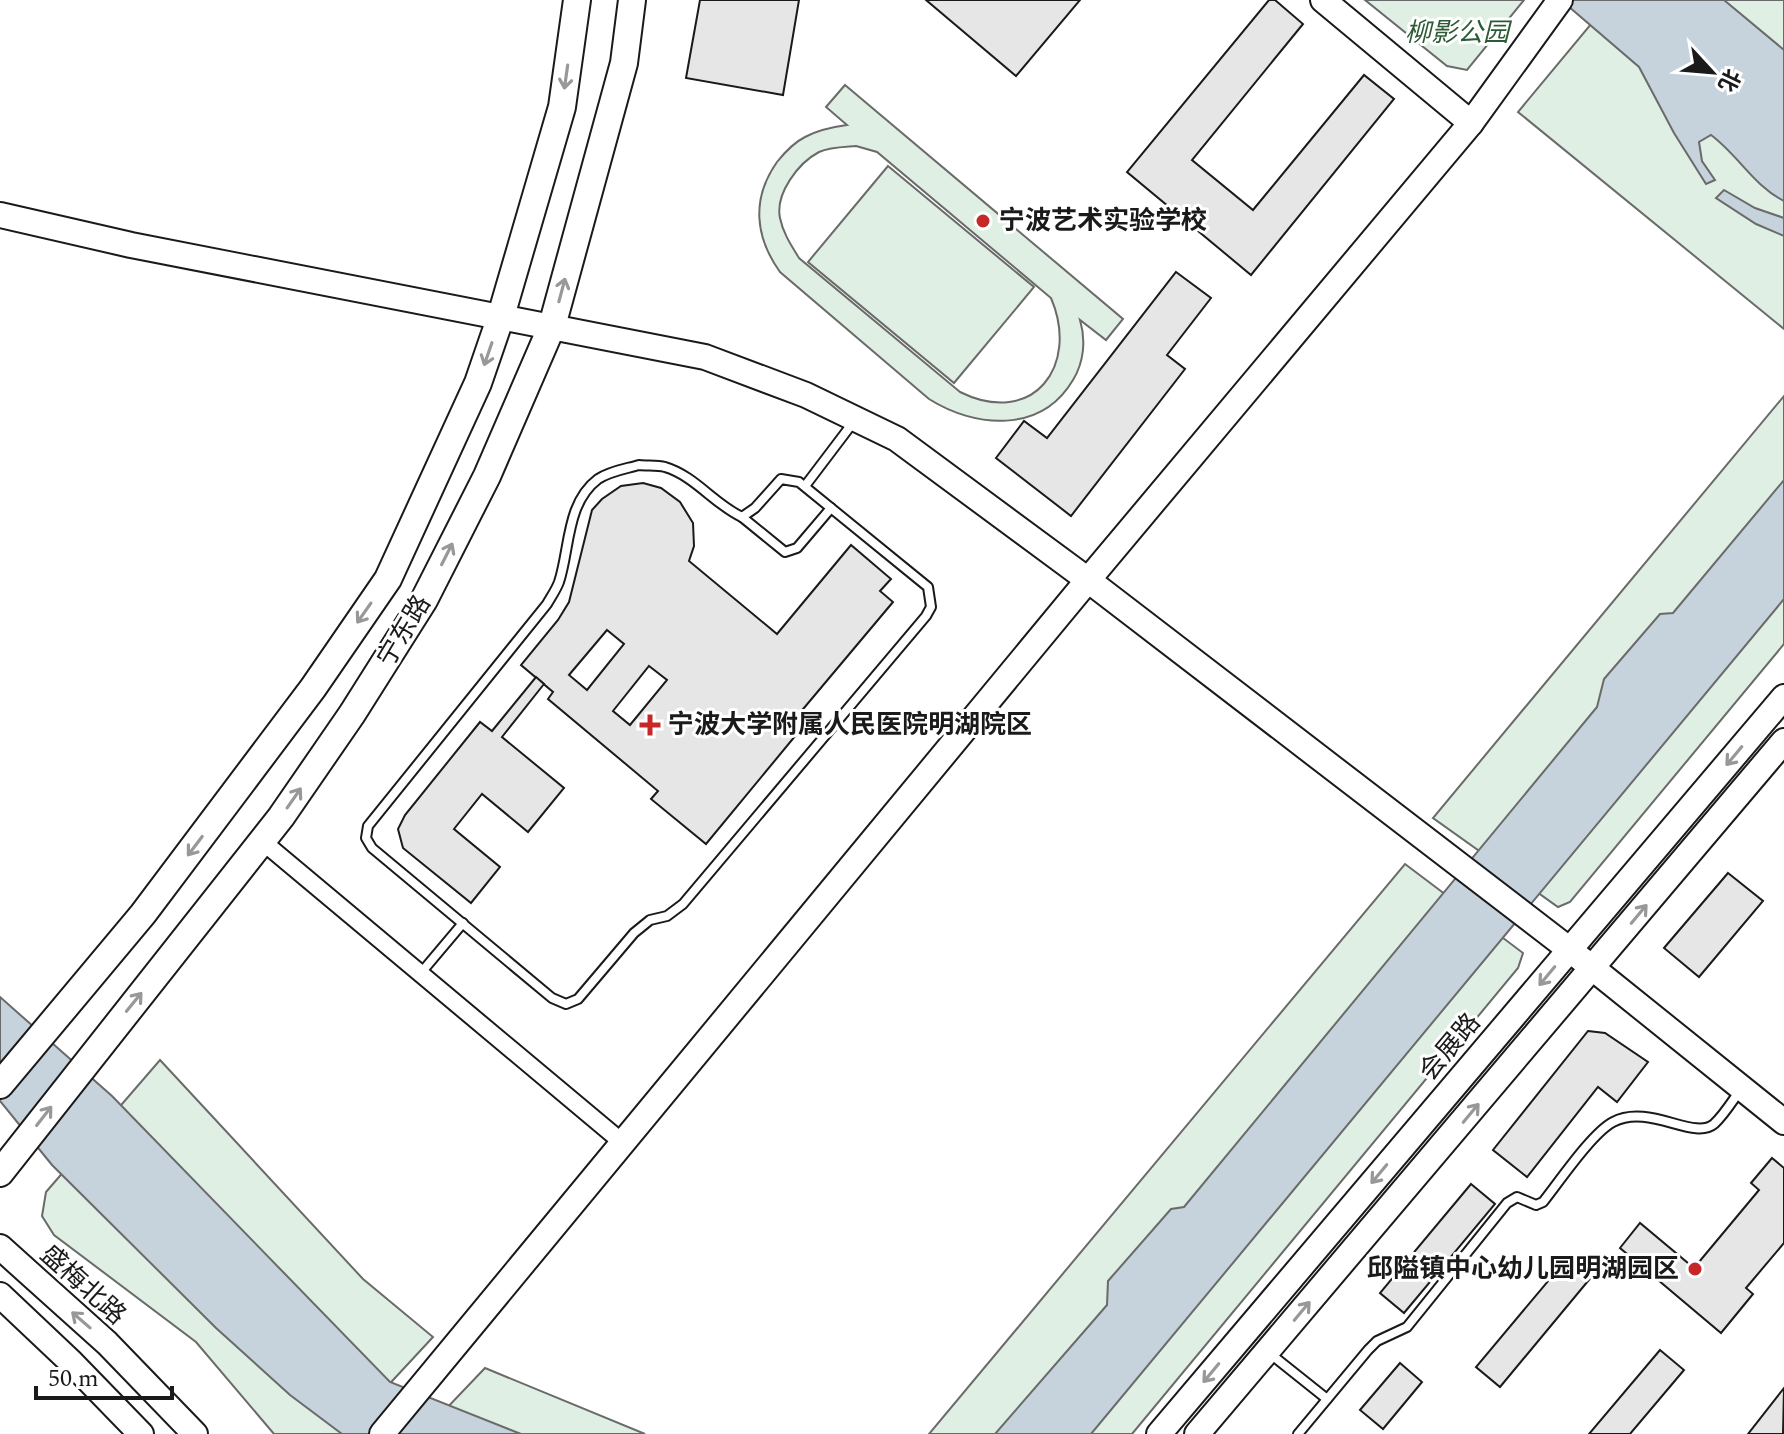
<svg xmlns="http://www.w3.org/2000/svg" width="1784" height="1434" font-family="Spectral,'Noto Sans SC',serif">
	<style>
		.green { fill: #e0efe3; stroke: #6a6a6a; stroke-width: 2; fill-rule: evenodd }
		.water { fill: #c6d2dc; stroke: #6a6a6a; stroke-width: 2 }
		.building { fill: #e6e6e6; stroke: #1a1a1a; stroke-width: 2; fill-rule: evenodd }
		.lines { fill: none; stroke-linecap: round; stroke-linejoin: round }
		.lane-casing { stroke: #1a1a1a; stroke-width: 12 }
		.street-casing { stroke: #1a1a1a; stroke-width: 20 }
		.secondary-casing { stroke: #1a1a1a; stroke-width: 28 }
		.primary-casing { stroke: #1a1a1a; stroke-width: 30 }
		.lane { stroke: #fff; stroke-width: 8 }
		.street { stroke: #fff; stroke-width: 16 }
		.secondary { stroke: #fff; stroke-width: 24 }
		.primary { stroke: #fff; stroke-width: 26 }
		.oneway { stroke: #989898 }
		.poi-dot { fill: #c62828; stroke: #fff; stroke-width: 3 }
		.labels { text-anchor: middle; dominant-baseline: central; stroke-width: 6; stroke-linejoin: round; paint-order: stroke }
		.park-label { font-size: 26px; font-style: italic; fill: #2b5a34; stroke: #fff }
		.poi-label { font-size: 26px; font-weight: bold; fill: #1a1a1a; stroke: #fff; text-anchor: start }
		.street-label { font-size: 26px; fill: #1a1a1a; stroke: #fff }
	</style>
	<rect width="100%" height="100%" fill="#fff"/>
	<g class="green">
		<path d="M1365,0H1524L1467,70L1447,66Z"/>
		<path d="M1611,0H1784V329L1518,112Z"/>
		<path d="M845,85L1123,319L1106,340L1080,320C1086,340 1084,362 1073,380C1041,434 975,428 929,399L780,272C755,237 751,199 777,162C785,152 793,143 805,137C818,130 832,127 847,125L826,107ZM856,146L877,152L1051,298C1080,366 1033,428 960,392L799,258C791,245 783,233 780,218C775,194 798,163 819,152C830,147 844,147 856,146Z"/>
		<path d="M888,166L1034,287L954,383L808,262Z"/>
		<path d="M1784,396V644L1570,902L1558,907L1433,818Z"/>
		<path d="M1405,864L1523,953L1518,968L1132,1434H929Z"/>
		<path d="M160,1060L363,1279L433,1337L343,1434H274L196,1342L54,1235L42,1216L46,1192Z"/>
		<path d="M485,1368L645,1434H422Z"/>
	</g>
	<g class="water">
		<path d="M1561,0H1724L1784,50V201C1754,186 1738,155 1711,135L1699,142L1702,161L1715,180L1706,184L1674,133L1639,67Z"/>
		<path d="M1724,190L1755,208L1784,218V236L1756,224L1716,198Z"/>
		<path d="M1784,480V599L1091,1434H995L1107,1305L1108,1281L1171,1209L1184,1207L1597,707L1604,679L1660,614L1673,613Z"/>
		<path d="M0,997L112,1096L390,1382L521,1434H342L290,1395L216,1328L52,1165L0,1101Z"/>
	</g>
	<g class="building">
		<path d="M700,0H799L783,95L686,78Z"/>
		<path d="M926,0H1080L1016,76Z"/>
		<path d="M1269,0H1275L1303,24L1192,160L1253,210L1364,75L1394,99L1251,275L1127,172Z"/>
		<path d="M1176,272L1211,298L1167,355L1185,369L1071,516L996,458L1024,421L1047,438Z"/>
		<path d="M643,483L661,488L680,502L693,523L694,546L689,561L777,634L851,545L891,579L880,591L893,602L788,727L796,735L706,844L651,799L658,791L548,699L553,692L521,665L558,620L569,602L592,510L602,499L621,486ZM607,630L624,644L587,690L569,675ZM649,666L667,680L630,725L613,711Z"/>
		<path d="M536,677L544,684L502,737L564,788L528,832L482,794L454,829L500,867L471,903L403,848L398,829L405,815L480,722L492,731Z"/>
		<path d="M1728,873L1763,901L1699,977L1664,948Z"/>
		<path d="M1588,1031L1605,1033L1648,1062L1617,1102L1598,1087L1527,1177L1493,1150Z"/>
		<path d="M1772,1158L1784,1168V1243L1746,1288L1753,1294L1721,1333L1620,1248L1640,1223L1694,1268L1759,1190L1751,1183Z"/>
		<path d="M1471,1184L1495,1204L1404,1313L1380,1293Z"/>
		<path d="M1570,1255L1593,1275L1500,1387L1476,1367Z"/>
		<path d="M1660,1350L1684,1370L1630,1434H1589Z"/>
		<path d="M1400,1363L1422,1382L1383,1429L1360,1410Z"/>
		<path d="M1784,1388L1783,1434H1748Z"/>
	</g>
	<g class="lines">
		<g class="lane-casing">
			<g id="lane">
				<path d="M639,465C647,466 657,465 665,467C695,476 714,504 742,517L755,508L781,479L799,482L928,587L931,607L926,616L683,904L667,916L650,920L634,933L578,999L566,1004L552,998L372,848L366,838L368,826L547,604C551,597 556,590 559,582C570,549 566,503 598,479C610,471 625,469 639,465Z"/>
				<path d="M805,486L855,420"/>
				<path d="M742,517L785,552L797,548L831,508"/>
				<path d="M420,974L463,923"/>
				<path d="M1268,1352L1327,1399"/>
				<path d="M1298,1434L1368,1350L1377,1341L1407,1327L1507,1203L1517,1197L1536,1205L1543,1202C1559,1182 1592,1133 1613,1122C1649,1103 1694,1141 1714,1124C1724,1115 1733,1100 1741,1089"/>
			</g>
		</g>
		<g class="street-casing">
			<path id="street" d="M262,841L623,1143"/>
		</g>
		<g class="secondary-casing">
			<g id="secondary">
				<path d="M1323,0L1471,123"/>
				<path d="M0,215L131,245L705,357L806,395L897,439L1088,580L1570,950L1784,1122"/>
				<path d="M0,1247L107,1343L195,1434"/>
				<path d="M0,1295L72,1363L141,1434"/>
				<path d="M382,1434L1088,580L1471,123L1560,0"/>
				<path d="M1159,1434L1784,697"/>
				<path d="M1197,1434L1784,741"/>
			</g>
		</g>
		<g class="primary-casing">
			<g id="primary">
				<path d="M0,1085L143,914L313,688L388,579L478,383L501,316L562,107L577,0"/>
				<path d="M0,1173L281,817L352,714L424,600L487,476L552,326L624,63L632,0"/>
			</g>
		</g>
		<use href="#lane" class="lane"/>
		<use href="#street" class="street"/>
		<use href="#secondary" class="secondary"/>
		<use href="#primary" class="primary"/>
	</g>
	<defs><path id="oneway-shaft" d="M-6 0H5M1.5-3L5.5 0L1.5 3" fill="none" stroke-width="1.6" stroke-linecap="round" stroke-linejoin="round" transform="scale(2)"/></defs>
	<g class="oneway">
		<use href="#oneway-shaft" transform="translate(566 77) rotate(98)"/>
		<use href="#oneway-shaft" transform="translate(562 290) rotate(-75)"/>
		<use href="#oneway-shaft" transform="translate(488 354) rotate(109)"/>
		<use href="#oneway-shaft" transform="translate(447 554) rotate(-63)"/>
		<use href="#oneway-shaft" transform="translate(364 613) rotate(125)"/>
		<use href="#oneway-shaft" transform="translate(1734 756) rotate(130)"/>
		<use href="#oneway-shaft" transform="translate(294 798) rotate(-55)"/>
		<use href="#oneway-shaft" transform="translate(195 846) rotate(127)"/>
		<use href="#oneway-shaft" transform="translate(1639 914) rotate(-50)"/>
		<use href="#oneway-shaft" transform="translate(1547 976) rotate(130)"/>
		<use href="#oneway-shaft" transform="translate(134 1002) rotate(-51)"/>
		<use href="#oneway-shaft" transform="translate(1471 1113) rotate(-50)"/>
		<use href="#oneway-shaft" transform="translate(44 1116) rotate(-52)"/>
		<use href="#oneway-shaft" transform="translate(1379 1174) rotate(130)"/>
		<use href="#oneway-shaft" transform="translate(1302 1311) rotate(-50)"/>
		<use href="#oneway-shaft" transform="translate(81 1320) rotate(-139)"/>
		<use href="#oneway-shaft" transform="translate(1211 1373) rotate(130)"/>
	</g>
	<g class="poi-dot">
		<circle cx="983" cy="221" r="8"/>
		<path d="M646 713h8v8h8v8h-8v8h-8v-8h-8v-8h8z"/>
		<circle cx="1695" cy="1269" r="8"/>
	</g>
	<g class="labels">
		<g class="park-label">
			<text x="1457" y="33">柳影公园</text>
		</g>
		<g class="poi-label">
			<text x="999" y="221">宁波艺术实验学校</text>
			<text x="668" y="725">宁波大学附属人民医院明湖院区</text>
			<text x="1679" y="1269" text-anchor="end">邱隘镇中心幼儿园明湖园区</text>
		</g>
		<g class="street-label">
			<text transform="translate(404 631) rotate(-59)">宁东路</text>
			<text transform="translate(1450 1047) rotate(-50)">会展路</text>
			<text transform="translate(83 1285) rotate(42)">盛梅北路</text>
		</g>
	</g>
	<g transform="translate(1712 72) rotate(116)" stroke="#ffffff" stroke-width="6" paint-order="stroke">
	<path d="M0-6L14 30L0 20L-14 30Z" fill="#1a1a1a"/>
	<text y="-12" font-size="22" font-weight="bold" text-anchor="middle" fill="#1a1a1a">北</text>
	</g>
	<path d="M36 1386v12h136v-12" fill="none" stroke="#1a1a1a" stroke-width="4"/>
	<text x="48" y="1386" font-size="24" fill="#1a1a1a" stroke="#ffffff" stroke-width="6" paint-order="stroke">50 m</text>
</svg>
